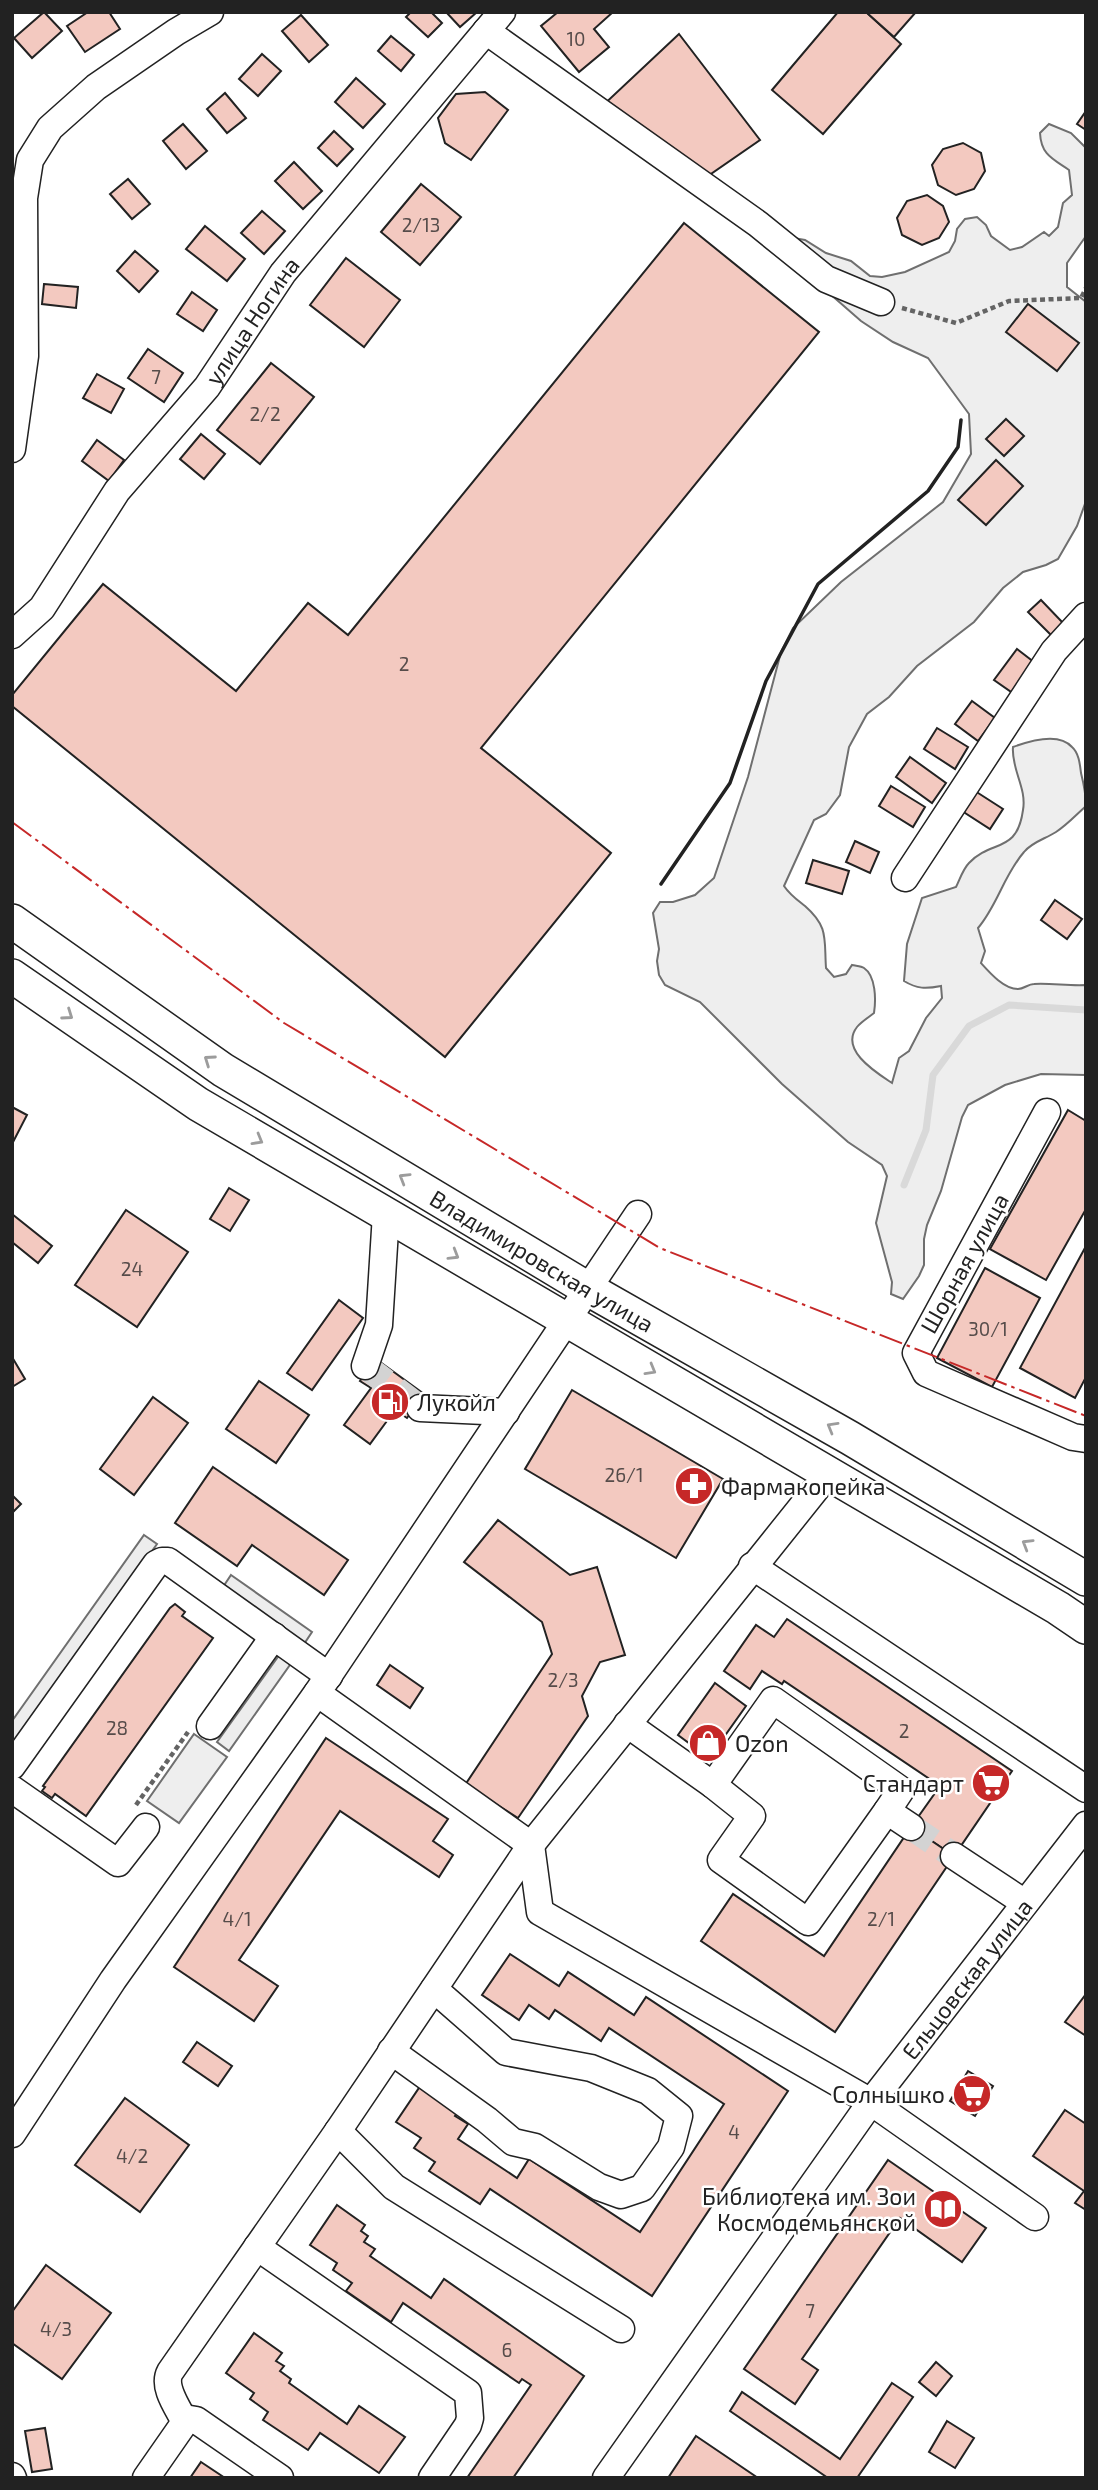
<svg xmlns="http://www.w3.org/2000/svg" width="1098" height="2490" font-family="'Exo 2',sans-serif">
	<style>
		.green { fill: #eee; stroke: #6f6f6f; stroke-width: 2 }
		.parking { fill: #ededed; stroke: #6f6f6f; stroke-width: 2 }
		.lines { fill: none; stroke-linecap: round; stroke-linejoin: round }
		.stream { stroke: #d9d9d9; stroke-width: 7 }
		.building { fill: #f3c9c0; stroke: #222; stroke-width: 2 }
		.minor-tunnel { stroke: #d3d3d3; stroke-width: 26; stroke-dasharray: 26 13; stroke-linecap: butt }
		.minor-casing { stroke: #222; stroke-width: 29 }
		.major-casing { stroke: #222; stroke-width: 36 }
		.path { stroke: #646464; stroke-width: 4.5; stroke-dasharray: 5 3.5; stroke-linecap: butt }
		.minor { stroke: #fff; stroke-width: 26 }
		.major { stroke: #fff; stroke-width: 33 }
		.wall { stroke: #222; stroke-width: 3.5 }
		.power { stroke: #c62828; stroke-width: 2; stroke-dasharray: 24 5 3.5 5; stroke-linecap: butt }
		.oneway { stroke: #9c9c9c }
		.labels { text-anchor: middle; dominant-baseline: central; stroke-width: 5; stroke-linejoin: round; paint-order: stroke }
		.number-label { font-size: 19px; fill: #564c4a }
		.street-label { font-size: 23px; fill: #222; stroke: #fff }
		.poi-label { font-size: 23px; fill: #222; stroke: #fff; text-anchor: start }
	</style>
	<rect width="100%" height="100%" fill="#fff"/>
	<g class="green">
		<path d="M1049,124L1071,133L1086,148V236L1067,263V287L1086,302V501L1077,526L1058,559L1046,565L1023,572L1003,588L974,622L917,666L889,697L867,714L849,747L840,795L826,814L814,820L784,886C790,895 796,899 805,906C829,927 824,939 826,968L834,977L846,974L852,965C856,966 861,966 864,968C876,976 876,1000 874,1013C869,1017 861,1022 857,1027C839,1050 877,1073 892,1083L899,1058L909,1051L926,1018L942,998L941,986C926,989 917,989 904,981L907,944L922,898L956,887C960,879 963,869 969,863C992,839 1017,854 1023,810C1027,788 1011,769 1013,747C1029,741 1059,732 1072,747C1079,753 1080,765 1081,773C1084,785 1086,794 1086,806C1076,815 1067,825 1056,832C1045,839 1032,842 1024,852C1004,875 997,906 978,928L985,951L981,963C990,973 1004,989 1018,989C1024,989 1028,984 1034,984C1051,983 1069,986 1086,985V1075L1041,1074L1005,1085L968,1105L962,1117L941,1191L927,1225L924,1239V1265L919,1276L903,1299L891,1294L892,1282L876,1223L887,1176L882,1165L848,1142L782,1084L700,1002L665,985L659,975L657,961L659,949L653,913L660,902H673L695,895L714,878L748,777L781,652L793,628L841,582L943,502L971,454L969,414L928,358L893,342L861,321L821,286L794,238L805,240L826,253L851,261L870,276L882,277L905,272L949,252L955,241L957,229L965,219L977,217L986,225L991,236L1010,250L1022,247L1044,232L1049,236L1058,227L1063,203L1072,195L1069,170C1053,159 1041,155 1040,133Z"/>
		<path d="M194,1734L227,1757L179,1823L147,1801Z"/>
	</g>
	<g class="parking">
		<path d="M144,1535L157,1544L12,1747V1721Z"/>
		<path d="M231,1575L312,1632L304,1644L223,1587Z"/>
		<path d="M280,1654L292,1662L229,1751L217,1742Z"/>
	</g>
	<g class="lines">
		<path class="stream" d="M904,1185L926,1130L933,1075L969,1026L1009,1005L1086,1010"/>
	</g>
	<g class="building">
		<path d="M44,12L62,31L32,58L14,38Z"/>
		<path d="M88,12H109L120,29L85,52L67,26Z"/>
		<path d="M411,12H431L442,23L428,37L406,17Z"/>
		<path d="M446,12H477L460,27Z"/>
		<path d="M558,12H613L594,29L609,47L579,72L541,26Z"/>
		<path d="M838,12H866L901,44L823,134L772,90Z"/>
		<path d="M866,12H916L894,37Z"/>
		<path d="M301,15L328,45L309,62L282,31Z"/>
		<path d="M679,34L760,140L705,178L599,109Z"/>
		<path d="M391,36L414,55L401,71L378,51Z"/>
		<path d="M262,54L281,71L258,96L239,79Z"/>
		<path d="M356,78L385,104L363,128L335,102Z"/>
		<path d="M485,92L508,110L471,160L445,143L438,118L456,94Z"/>
		<path d="M225,93L246,118L227,133L207,109Z"/>
		<path d="M1086,111V130L1077,124Z"/>
		<path d="M183,124L207,151L186,169L163,141Z"/>
		<path d="M334,131L353,149L337,166L318,148Z"/>
		<path d="M963,143L981,153L985,171L974,189L956,195L938,185L932,165L943,149Z"/>
		<path d="M294,162L322,191L303,209L275,181Z"/>
		<path d="M128,179L150,204L132,219L110,194Z"/>
		<path d="M421,184L461,217L420,265L381,232Z"/>
		<path d="M927,195L943,206L949,222L939,238L922,245L902,235L897,218L907,201Z"/>
		<path d="M262,211L285,231L264,254L241,233Z"/>
		<path d="M684,223L819,332L481,748L611,853L445,1057L12,706V695L103,584L236,691L308,603L348,635Z"/>
		<path d="M205,226L245,259L227,281L186,249Z"/>
		<path d="M135,251L158,271L139,292L117,271Z"/>
		<path d="M346,258L400,300L364,347L310,305Z"/>
		<path d="M44,284L78,287L76,308L42,304Z"/>
		<path d="M192,292L217,310L203,331L177,314Z"/>
		<path d="M1028,304L1079,343L1057,371L1006,332Z"/>
		<path d="M148,349L183,373L164,402L128,378Z"/>
		<path d="M271,363L314,397L260,464L217,430Z"/>
		<path d="M97,374L124,389L111,413L83,398Z"/>
		<path d="M1006,419L1024,436L1004,456L986,439Z"/>
		<path d="M201,434L225,454L204,479L180,459Z"/>
		<path d="M97,440L124,460L109,481L82,461Z"/>
		<path d="M996,460L1023,486L986,525L958,500Z"/>
		<path d="M1041,600L1064,624L1052,636L1028,612Z"/>
		<path d="M1017,649L1039,666L1017,696L994,680Z"/>
		<path d="M972,701L995,718L978,741L955,724Z"/>
		<path d="M937,728L968,747L955,769L924,749Z"/>
		<path d="M910,757L946,783L932,803L896,777Z"/>
		<path d="M891,786L925,807L913,827L879,806Z"/>
		<path d="M975,791L1003,809L990,829L962,811Z"/>
		<path d="M855,841L879,852L870,873L846,862Z"/>
		<path d="M813,860L849,871L842,894L806,883Z"/>
		<path d="M1055,900L1082,919L1067,939L1041,920Z"/>
		<path d="M12,1107L27,1115L12,1144Z"/>
		<path d="M1068,1110L1086,1121V1209L1046,1280L990,1249Z"/>
		<path d="M229,1188L249,1200L230,1231L210,1219Z"/>
		<path d="M126,1210L188,1252L137,1327L75,1285Z"/>
		<path d="M12,1214L52,1246L38,1263L12,1242Z"/>
		<path d="M1086,1246V1377L1075,1398L1020,1368Z"/>
		<path d="M985,1268L1040,1298L992,1387L937,1358Z"/>
		<path d="M339,1300L363,1318L312,1390L287,1373Z"/>
		<path d="M12,1357L25,1379L12,1387Z"/>
		<path d="M376,1359L424,1394L407,1418L395,1410L370,1444L344,1425L371,1388L360,1381Z"/>
		<path d="M259,1381L309,1415L276,1463L226,1429Z"/>
		<path d="M572,1390L723,1479L676,1558L525,1469Z"/>
		<path d="M153,1397L188,1423L134,1495L100,1469Z"/>
		<path d="M213,1467L348,1560L324,1595L252,1545L237,1566L175,1523Z"/>
		<path d="M12,1495L21,1504L12,1513Z"/>
		<path d="M498,1520L570,1575L597,1567L625,1655L600,1662L582,1696L588,1716L518,1818L465,1785L552,1654L542,1622L464,1562Z"/>
		<path d="M175,1604L185,1612L182,1616L213,1638L86,1816L55,1794L52,1798L42,1791L45,1787L43,1786L170,1608Z"/>
		<path d="M787,1619L1012,1771L954,1856L911,1827L940,1786L784,1681L782,1684L762,1671L750,1689L724,1671L756,1625L774,1637Z"/>
		<path d="M390,1665L423,1688L410,1708L377,1685Z"/>
		<path d="M715,1683L746,1706L709,1758L678,1735Z"/>
		<path d="M326,1738L448,1819L433,1841L453,1855L439,1877L340,1811L239,1960L278,1986L254,2021L174,1967Z"/>
		<path d="M911,1827L954,1856L835,2032L701,1941L733,1894L824,1956Z"/>
		<path d="M510,1954L559,1986L568,1972L634,2015L646,1997L788,2091L652,2296L490,2189L480,2204L429,2171L435,2162L414,2148L421,2138L396,2122L423,2082L461,2107L455,2116L468,2124L458,2139L517,2178L529,2159L640,2232L724,2104L609,2028L601,2041L555,2010L549,2019L529,2005L519,2020L482,1995Z"/>
		<path d="M1086,1994V2036L1065,2022Z"/>
		<path d="M197,2042L232,2066L218,2086L183,2062Z"/>
		<path d="M968,2071L993,2086L975,2116L950,2101Z"/>
		<path d="M125,2098L189,2145L140,2212L75,2165Z"/>
		<path d="M1065,2110L1086,2124V2210L1075,2203L1084,2191L1033,2156Z"/>
		<path d="M888,2160L986,2228L962,2262L900,2218L802,2359L818,2370L795,2404L744,2369Z"/>
		<path d="M337,2205L365,2225L361,2231L368,2236L364,2242L375,2249L370,2256L431,2298L444,2279L584,2376L513,2478H467L531,2385L522,2379L519,2383L403,2303L391,2322L346,2291L352,2283L333,2270L337,2263L310,2245Z"/>
		<path d="M46,2265L111,2313L62,2379L12,2343V2312Z"/>
		<path d="M254,2333L282,2353L276,2361L284,2366L280,2371L291,2379L289,2383L347,2424L359,2406L405,2437L379,2473L320,2433L308,2450L263,2420L268,2412L250,2399L254,2393L226,2373Z"/>
		<path d="M936,2362L952,2376L936,2396L919,2382Z"/>
		<path d="M892,2383L913,2397L857,2478H828L730,2411L742,2392L840,2459Z"/>
		<path d="M947,2421L974,2438L955,2468L929,2452Z"/>
		<path d="M45,2428L52,2469L32,2472L25,2431Z"/>
		<path d="M696,2436L758,2478H668Z"/>
		<path d="M201,2462L225,2478H190Z"/>
	</g>
	<g class="lines">
		<g class="minor-tunnel">
			<path d="M365,1366L420,1408"/>
			<path d="M911,1827L954,1856"/>
		</g>
		<g class="minor-casing">
			<g id="minor">
				<path d="M486,31L758,224L826,279L881,302"/>
				<path d="M12,449L25,356L24,198L30,160L50,128L96,87L176,32L210,12"/>
				<path id="s1" d="M12,635L42,608L117,491L207,387L283,273L502,12"/>
				<path d="M905,878L1054,651L1086,616"/>
				<path d="M1047,1112L916,1353L926,1373L1073,1437L1086,1439"/>
				<path d="M638,1214L317,1693L531,1845L540,1912L871,2102L1035,2217"/>
				<path d="M365,1366L379,1325L386,1214"/>
				<path d="M420,1408L506,1412"/>
				<path d="M752,1566L1086,1789"/>
				<path d="M627,1724L713,1785L773,1700L901,1790L887,1811L911,1827"/>
				<path d="M210,1726L274,1636"/>
				<path d="M12,1766L156,1564L162,1561H168L329,1676"/>
				<path d="M713,1785L752,1816L721,1860L808,1922L887,1811"/>
				<path d="M12,1789L118,1863L146,1827"/>
				<path d="M954,1856L1025,1903"/>
				<path d="M391,2051L487,2120L513,2142L535,2147L599,2187L621,2195L642,2188L671,2147L679,2116L648,2091L591,2068L506,2052L434,1989"/>
				<path d="M338,2131L394,2187L621,2329"/>
				<path d="M12,2134L113,1980L317,1693"/>
				<path d="M257,2247L468,2393L470,2418L468,2425L432,2478"/>
				<path d="M185,2422C178,2408 162,2387 170,2372L338,2131L531,1845L828,1474"/>
				<path d="M12,2476L13,2478"/>
				<path d="M146,2478L185,2422L190,2419L196,2420L280,2478"/>
				<path id="s2" d="M606,2478L871,2102L1086,1825"/>
			</g>
		</g>
		<g class="major-casing">
			<g id="major">
				<path id="s3" d="M12,921L223,1070L588,1289L850,1438L1086,1579"/>
				<path d="M12,976L198,1104L1058,1608L1086,1627"/>
			</g>
		</g>
		<g class="path">
			<path d="M902,308L956,323L1009,301L1081,298L1086,288"/>
			<path d="M136,1805L188,1732"/>
		</g>
		<use href="#minor" class="minor"/>
		<use href="#major" class="major"/>
		<path class="wall" d="M661,884L730,783L766,681L818,584L928,491L958,447L961,420"/>
		<path class="power" d="M12,822L284,1023L660,1248L1086,1416"/>
	</g>
	<defs><path id="oneway-chevron" d="M-2-3.5L2.5 0L-2 3.5" fill="none" stroke-width="1.6" stroke-linecap="round" stroke-linejoin="round" transform="scale(1.75)"/></defs>
	<g class="oneway">
		<use href="#oneway-chevron" transform="translate(68 1015) rotate(35)"/>
		<use href="#oneway-chevron" transform="translate(209 1060) rotate(-145)"/>
		<use href="#oneway-chevron" transform="translate(258 1140) rotate(30)"/>
		<use href="#oneway-chevron" transform="translate(404 1178) rotate(-149)"/>
		<use href="#oneway-chevron" transform="translate(454 1255) rotate(31)"/>
		<use href="#oneway-chevron" transform="translate(651 1370) rotate(30)"/>
		<use href="#oneway-chevron" transform="translate(832 1427) rotate(-150)"/>
		<use href="#oneway-chevron" transform="translate(1027 1544) rotate(-149)"/>
	</g>
	<defs>
		<g id="fuel-disc" transform="scale(2.0125)"><circle r="9.5" fill="#c62828" stroke="#fff"/><path d="M-5.5-6h7V0h2V4h1.3V-2.5L3-4.5l.8-.8L6-3V5H2.5V1h-1V6h-7ZM-4.2-4.7v3.2H.2V-4.7Z" fill="#fff"/></g>
		<g id="pharmacy-disc" transform="scale(2.0125)"><circle r="9.5" fill="#c62828" stroke="#fff"/><path d="M-2-6h4v4h4v4h-4v4h-4v-4h-4v-4h4Z" fill="#fff"/></g>
		<g id="shop-disc" transform="scale(2.0125)"><circle r="9.5" fill="#c62828" stroke="#fff"/><path d="M-5-2.5h2.3a2.7 3.5 0 0 1 5.4 0H5L5.5 6h-11ZM-1.5-2.5h3a1.5 2.3 0 0 0-3 0Z" fill="#fff"/></g>
		<g id="supermarket-disc" transform="scale(2.0125)"><circle r="9.5" fill="#c62828" stroke="#fff"/><path d="M-6-5.5h2.5l.6 2H6L4.5 2H-2.5L-4.4-4H-6ZM-1.5 3.2a1.3 1.3 0 1 0 .1 0ZM3 3.2a1.3 1.3 0 1 0 .1 0Z" fill="#fff"/></g>
		<g id="library-disc" transform="scale(2.0125)"><circle r="9.5" fill="#c62828" stroke="#fff"/><path d="M-6-4Q-3-5.5-.7-3.5V5Q-3 3-6 4ZM6-4Q3-5.5 .7-3.5V5Q3 3 6 4Z" fill="#fff"/></g>
	</defs>
	<g fill-rule="evenodd">
		<use href="#fuel-disc" x="390" y="1402"/>
		<use href="#pharmacy-disc" x="694" y="1486"/>
		<use href="#shop-disc" x="708" y="1743"/>
		<use href="#supermarket-disc" x="991" y="1783"/>
		<use href="#supermarket-disc" x="972" y="2094"/>
		<use href="#library-disc" x="943" y="2209"/>
	</g>
	<g class="labels">
		<g class="number-label">
			<text x="576" y="38">10</text>
			<text x="421" y="224">2/13</text>
			<text x="156" y="376">7</text>
			<text x="265" y="413">2/2</text>
			<text x="404" y="663">2</text>
			<text x="132" y="1268">24</text>
			<text x="988" y="1328">30/1</text>
			<text x="624" y="1474">26/1</text>
			<text x="563" y="1679">2/3</text>
			<text x="117" y="1727">28</text>
			<text x="904" y="1730">2</text>
			<text x="237" y="1918">4/1</text>
			<text x="881" y="1918">2/1</text>
			<text x="734" y="2131">4</text>
			<text x="132" y="2155">4/2</text>
			<text x="810" y="2310">7</text>
			<text x="56" y="2328">4/3</text>
			<text x="507" y="2349">6</text>
		</g>
		<g class="street-label">
			<text stroke="none"><textPath href="#s1" startOffset="397">улица Ногина</textPath></text>
			<text stroke="none"><textPath href="#s3" startOffset="630">Владимировская улица</textPath></text>
			<text transform="translate(964 1263) rotate(-61)">Шорная улица</text>
			<text stroke="none"><textPath href="#s2" startOffset="616">Ельцовская улица</textPath></text>
		</g>
		<g class="poi-label">
			<text x="417" y="1402">Лукойл</text>
			<text x="721" y="1486">Фармакопейка</text>
			<text x="735" y="1743">Ozon</text>
			<text x="964" y="1783" text-anchor="end">Стандарт</text>
			<text x="945" y="2094" text-anchor="end">Солнышко</text>
			<text x="916" y="2196" text-anchor="end">Библиотека им. Зои<tspan x="916" dy="26">Космодемьянской</tspan></text>
		</g>
	</g>
	<rect width="1098" height="2490" fill="none" stroke="#222222" stroke-width="28"/>
</svg>
